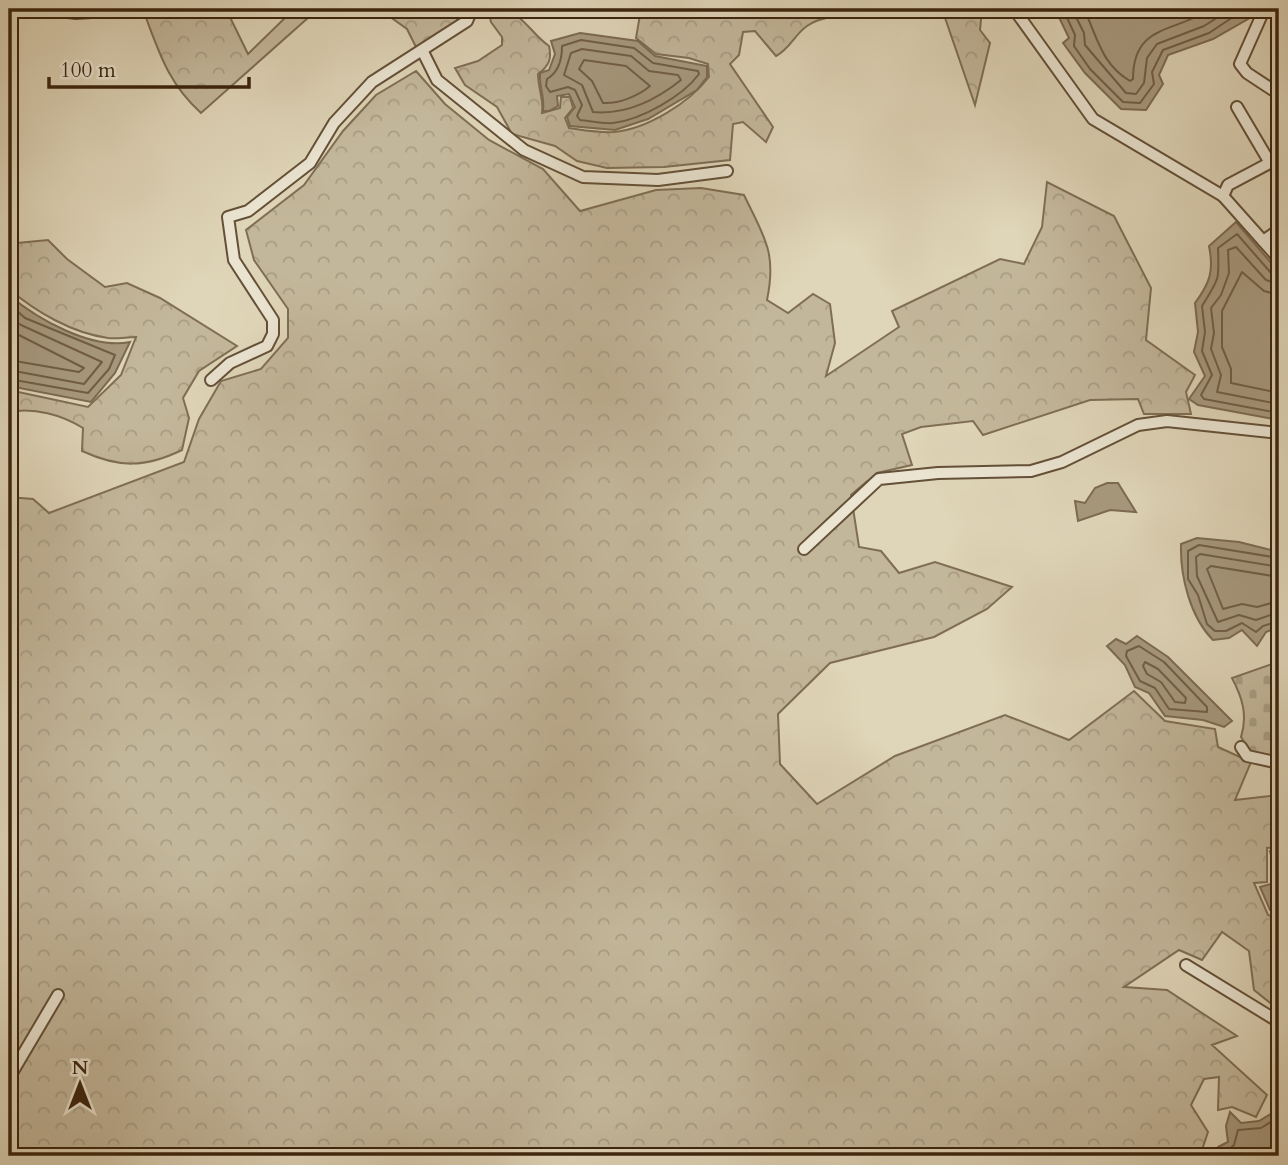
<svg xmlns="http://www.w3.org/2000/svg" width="1288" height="1165" font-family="Cardo,serif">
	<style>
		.forest { fill: url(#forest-crowns); stroke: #7f6e54; stroke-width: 2 }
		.cemetery { fill: url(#cemetery-stones); stroke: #7f6e54; stroke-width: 2 }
		.water { fill: #a7997e; stroke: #7c6a51; stroke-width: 2 }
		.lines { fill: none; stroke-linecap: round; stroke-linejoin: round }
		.shore { stroke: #715e46; stroke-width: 2 }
		.street-casing { stroke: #645038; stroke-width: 14 }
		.street { stroke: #eae4d1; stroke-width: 10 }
	</style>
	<defs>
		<pattern id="forest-crowns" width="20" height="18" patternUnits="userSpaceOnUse" patternTransform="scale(1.75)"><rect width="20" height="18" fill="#c3b79b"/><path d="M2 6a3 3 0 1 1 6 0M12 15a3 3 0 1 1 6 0" fill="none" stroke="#a89d84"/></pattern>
		<pattern id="cemetery-stones" width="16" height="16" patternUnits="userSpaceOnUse" patternTransform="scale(1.75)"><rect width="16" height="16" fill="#c3b79b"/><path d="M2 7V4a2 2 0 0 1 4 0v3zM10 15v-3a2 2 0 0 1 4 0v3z" fill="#a89d84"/></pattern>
	</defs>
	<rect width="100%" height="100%" fill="#dfd5b8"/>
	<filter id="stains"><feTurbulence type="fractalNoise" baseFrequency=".00286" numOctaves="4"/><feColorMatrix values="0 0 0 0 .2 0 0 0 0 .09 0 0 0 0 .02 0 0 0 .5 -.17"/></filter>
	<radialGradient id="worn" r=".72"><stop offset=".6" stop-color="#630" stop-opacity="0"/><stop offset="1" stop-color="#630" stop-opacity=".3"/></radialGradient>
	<g class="forest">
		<path d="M187,9H226L248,54L294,9H318L201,113C169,84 160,55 145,15Z"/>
		<path d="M379,9H462L455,25L416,47L407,29Z"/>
		<path d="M488,9H518L517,16C530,26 536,37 549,46C552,59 549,66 538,74C538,88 544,100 542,113L560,108L561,97H570L573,108L565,118L569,128C583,130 599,133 614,132C647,129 689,103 709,77L708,64L689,58L656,54L636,38L641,9H887C863,20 829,10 807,26C795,34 790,49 776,56L755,31L743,32L739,55L730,64L773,127L766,142L743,122L733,124L730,160L664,167L607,168L577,161L555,146L512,134L497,107L465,85L455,68L478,61L502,45V37L491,22Z"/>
		<path d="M942,9H982L980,30L990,43L975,105Z"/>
		<path d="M416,71L445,104L489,140L543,169L580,211L656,190L701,188L744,195C764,237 777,252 767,300L788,313L813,294L830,304L835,343L826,376L899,327L892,311L1000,259L1024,264L1042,227L1047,182L1114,216L1151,288L1146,340L1195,375L1186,392L1191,414H1144L1138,399L1090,400L983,435L973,421L921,427L902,434L912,465L877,473L851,495L859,547L881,551L899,573L935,562L1012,587L987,609L934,637L830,663L778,714L780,764L817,804L895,756L1005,715L1069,740L1134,691L1165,721L1215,729L1218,747L1251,762L1235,800L1279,795V847L1267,848V882L1254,883L1268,915L1279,919V1010L1254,990L1249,951L1222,932L1202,960L1179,950L1124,987L1167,990L1237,1036L1212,1045L1267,1095L1256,1117L1232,1107L1218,1110L1219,1077L1204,1079L1191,1105L1208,1132L1200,1156H9V497L33,499L49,513L184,462L199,419L221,381L261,369L288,338V309L254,260L246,230L304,185L343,131L376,95Z"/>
		<path d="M9,233L17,243L48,240L67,259L105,287L127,283L160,298L237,346L199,371L183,398L189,418L182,450C145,468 119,468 82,451L83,428C62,415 34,407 9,412V390L88,407L121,375L136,337C127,337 117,339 108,338C72,333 36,312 9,289Z"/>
	</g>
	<path class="cemetery" d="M1272,664L1279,679V757L1250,751L1241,737C1248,715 1242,697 1232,678Z"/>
	<g class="water">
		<path d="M1055,9H1249L1255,15L1213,39L1168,55L1159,75L1163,84L1146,110L1121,109L1085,73L1063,43L1069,38Z"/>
		<path d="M580,33L638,41L655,56L707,66V77L697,90L648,119L615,130L570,126L567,117L575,107L569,94L557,96L558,106L549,111H543C545,97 539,88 540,73L549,70L555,54L551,41Z"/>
		<path d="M1236,222L1279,272V420L1198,405L1189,399L1205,376L1194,352L1198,332L1195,303C1210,283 1214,271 1209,246Z"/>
		<path d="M9,295C37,319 92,350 130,342L115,373L91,402L9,386Z"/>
		<path d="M1107,483H1118L1136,512L1110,510L1078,521L1075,501L1085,503L1095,488Z"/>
		<path d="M1197,538L1239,542L1279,552V627L1266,632L1257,646L1242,630L1229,638L1213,640C1190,617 1180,576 1181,544Z"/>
		<path d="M1137,636L1168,657L1232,721L1224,727L1203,720L1165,716L1149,693L1135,687L1125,665L1107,646L1116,639L1126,644Z"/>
		<path d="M1279,850V916L1270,910L1260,887L1271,884L1274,868L1270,851Z"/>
		<path d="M1279,1109V1156H1215L1218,1147L1228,1142L1226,1126L1230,1112L1241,1123L1259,1121Z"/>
	</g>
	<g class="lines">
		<g class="shore">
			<path d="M1063,9L1075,35L1074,46L1090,69L1123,102L1140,103L1154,84L1152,72L1163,50L1209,33L1245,9"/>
			<path d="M1072,9L1084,33L1085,45L1126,93L1136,94L1144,83L1147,58L1157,44L1204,26L1231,9"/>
			<path d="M1084,9C1097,36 1101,64 1130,81L1133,79C1133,23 1176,33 1210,9"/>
			<path d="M581,40L634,48L653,63L698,71L699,74C683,96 641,120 613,123C603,124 590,121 580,120L577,116L582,105L575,90L568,87L550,92L546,86L547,79C559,72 562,59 562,46Z"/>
			<path d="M582,49L631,56L649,71L678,75L681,80C656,100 625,115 593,112L582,85L564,75L571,53Z"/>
			<path d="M584,60L626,66L650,86C638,96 619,104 603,103L592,81L579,69Z"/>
			<path d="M1279,276L1271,273L1237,234L1218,248C1219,281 1220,277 1202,306L1205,332L1202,351L1212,375L1201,395L1204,399L1279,413"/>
			<path d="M1279,284L1266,280L1236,247L1228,250L1229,273L1221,295L1211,308L1214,333L1211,349L1221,375L1217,392L1279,404"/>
			<path d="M1279,295L1264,291L1242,272L1222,311V347L1231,369V383L1279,393"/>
			<path d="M9,304L25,318L115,355L109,369L88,393L9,379"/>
			<path d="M9,316L21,325L102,362L84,384L9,370"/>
			<path d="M9,330L84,368L79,372L9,360"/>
			<path d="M1279,558L1199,545L1188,551V579L1198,595L1207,624L1215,631H1226L1242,623L1256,632L1263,626L1279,621"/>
			<path d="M1279,567L1200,554L1196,557L1197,576L1218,622L1239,615L1256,620L1279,612"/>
			<path d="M1279,577L1211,566L1207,569L1223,609L1242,604L1257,607L1279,601"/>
			<path d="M1139,646L1164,662L1207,707V712L1169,709L1155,688L1140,681L1126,656L1127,651Z"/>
			<path d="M1145,662L1158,669L1186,698L1185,703L1175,702L1161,682L1147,674L1143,666Z"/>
			<path d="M1222,1156L1234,1145L1238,1130L1261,1128L1279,1117"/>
		</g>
		<g class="street-casing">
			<g id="street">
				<path d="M44,9L76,13L140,9"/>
				<path d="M1014,9L1093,119L1223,196L1279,259"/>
				<path d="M1269,9L1264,10L1240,64L1247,73L1279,94"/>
				<path d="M423,52L437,80L524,150L583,177L658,180L727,171"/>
				<path d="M1237,107L1270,163"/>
				<path d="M1223,196L1228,185L1279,158"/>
				<path d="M1263,241L1279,230"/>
				<path d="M211,380L230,363L267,346L273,334V320L234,260L228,217L248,211L310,163L334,123L372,82L467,21L472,9"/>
				<path d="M804,549L879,479L938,473L1031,471L1062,462L1138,425L1167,421L1279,433"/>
				<path d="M1241,747L1247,756L1279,763"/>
				<path d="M1186,965L1279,1022"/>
				<path d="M9,1078L58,995"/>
			</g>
		</g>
		<use href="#street" class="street"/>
	</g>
	<rect width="1288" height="1165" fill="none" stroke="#dfd5b8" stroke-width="35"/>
	<rect x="10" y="10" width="1267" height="1144" fill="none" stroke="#3b240d" stroke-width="3.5"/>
	<rect x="18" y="18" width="1253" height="1130" fill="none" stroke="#3b240d" stroke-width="2"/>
	<g transform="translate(80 1084)" stroke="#eae4d1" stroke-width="5" paint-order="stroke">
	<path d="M0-5L12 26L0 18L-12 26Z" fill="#3b240d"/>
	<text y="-10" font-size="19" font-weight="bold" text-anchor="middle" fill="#3b240d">N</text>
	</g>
	<path d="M49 77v10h200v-10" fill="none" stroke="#3b240d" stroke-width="3.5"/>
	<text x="60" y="77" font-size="21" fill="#3b240d" stroke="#eae4d1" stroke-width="5" paint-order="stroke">100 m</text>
	<rect width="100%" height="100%" filter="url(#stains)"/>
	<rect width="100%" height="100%" fill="url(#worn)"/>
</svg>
